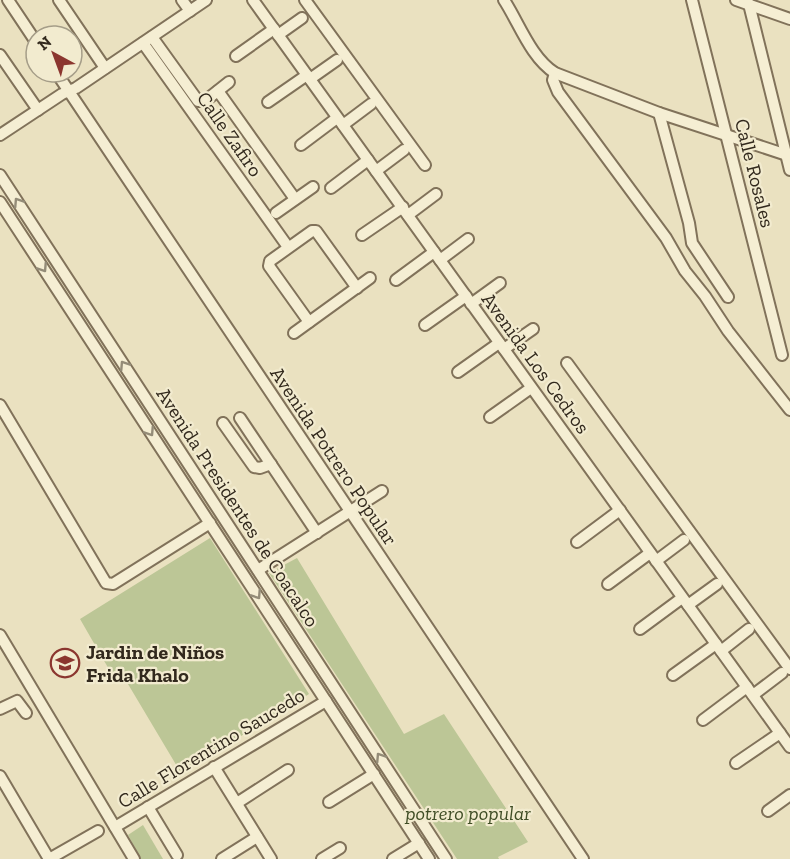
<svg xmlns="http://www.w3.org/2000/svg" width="790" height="859" font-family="'Zilla Slab',serif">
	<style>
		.green { fill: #bcc696 }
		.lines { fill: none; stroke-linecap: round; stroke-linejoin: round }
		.minor-casing { stroke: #81725a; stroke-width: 14 }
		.minor { stroke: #f5eed3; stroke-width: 10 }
		.oneway { stroke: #948c78 }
		.labels { text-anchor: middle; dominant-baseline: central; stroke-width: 4.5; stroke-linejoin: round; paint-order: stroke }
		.street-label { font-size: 20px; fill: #32291d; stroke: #f2ebcf }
		.poi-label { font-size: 20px; font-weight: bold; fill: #32291d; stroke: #f2ebcf; text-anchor: start }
		.park-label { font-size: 20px; font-style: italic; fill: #3f4d25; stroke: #f2ebcf }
	</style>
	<rect width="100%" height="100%" fill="#eae1c0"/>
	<g class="green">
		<path d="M210,538L309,694L181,773L122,674L114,678L80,619Z"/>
		<path d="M297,558L404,734L444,714L528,842L498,857L499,859H457L269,573Z"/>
		<path d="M143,825L163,859H141L128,835Z"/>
	</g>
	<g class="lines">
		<g class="minor-casing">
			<g id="minor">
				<path d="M8,0L36,42"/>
				<path d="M59,0L105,68"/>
				<path d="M182,0L190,11"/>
				<path d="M253,0L790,747"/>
				<path d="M305,0L425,165"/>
				<path d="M504,0C519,23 531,58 555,73L659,113L790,156"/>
				<path d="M692,0L782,355"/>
				<path d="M736,0L790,19"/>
				<path d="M749,4L790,170"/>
				<path d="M278,35L302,18"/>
				<path d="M152,37L198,101H205L229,82"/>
				<path d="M143,43L288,247"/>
				<path d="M0,55L38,110"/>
				<path d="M236,56L274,29"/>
				<path d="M56,72L583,859"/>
				<path d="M555,73L553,80L558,92L666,238L685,271L705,296L728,331L790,410"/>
				<path d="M310,79L337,60"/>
				<path d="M218,91L295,199"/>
				<path d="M268,102L307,75"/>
				<path d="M659,113L689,223L692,243L728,297"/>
				<path d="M343,125L371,104"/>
				<path d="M0,135L62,94L76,88L206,0"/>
				<path d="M301,145L337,118"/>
				<path d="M376,171L404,150"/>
				<path d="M0,175L446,859"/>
				<path d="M331,188L368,160"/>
				<path d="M0,202L429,859"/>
				<path d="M276,213L313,187"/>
				<path d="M408,215L436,194"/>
				<path d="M362,235L403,207"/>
				<path d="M440,260L468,239"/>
				<path d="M396,280L434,252"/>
				<path d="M471,304L500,283"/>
				<path d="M309,322L269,266L270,261L312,231H316L357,288"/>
				<path d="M425,325L466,296"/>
				<path d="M294,333L370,278"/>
				<path d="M504,349L533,329"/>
				<path d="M567,363L790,669"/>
				<path d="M458,372L499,343"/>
				<path d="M0,405L106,583L113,584L210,523"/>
				<path d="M490,417L531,388"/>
				<path d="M240,418L317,533"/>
				<path d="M223,423L254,467L260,468L271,464"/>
				<path d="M577,542L620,510"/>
				<path d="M656,561L684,540"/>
				<path d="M258,570L382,491"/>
				<path d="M608,584L650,553"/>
				<path d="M688,605L717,584"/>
				<path d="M640,629L682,598"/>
				<path d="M0,635L134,859"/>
				<path d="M721,651L749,629"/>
				<path d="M673,675L716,644"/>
				<path d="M753,695L782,673"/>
				<path d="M0,709L17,701L26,713"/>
				<path d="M703,720L747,687"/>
				<path d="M736,763L780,733"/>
				<path d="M214,767L271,859"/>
				<path d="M0,776L49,859"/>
				<path d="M329,802L374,774"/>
				<path d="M237,803L288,770"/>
				<path d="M148,807L177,855"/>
				<path d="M768,811L790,795"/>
				<path d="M115,827L326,701"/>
				<path d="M49,859L98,831"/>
				<path d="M222,859L257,837"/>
				<path d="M322,859L340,848"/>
				<path d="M393,859L419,843"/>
			</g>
		</g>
		<use href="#minor" class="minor"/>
	</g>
	<defs><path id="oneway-chevron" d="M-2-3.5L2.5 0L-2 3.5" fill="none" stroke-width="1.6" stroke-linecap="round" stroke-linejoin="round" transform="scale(1.5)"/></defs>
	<g class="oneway">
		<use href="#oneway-chevron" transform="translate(18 202) rotate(-123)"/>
		<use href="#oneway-chevron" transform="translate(43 268) rotate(57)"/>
		<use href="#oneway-chevron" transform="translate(124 365) rotate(-123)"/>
		<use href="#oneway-chevron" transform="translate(150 432) rotate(57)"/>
		<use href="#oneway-chevron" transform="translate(257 595) rotate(57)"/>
		<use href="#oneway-chevron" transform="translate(380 757) rotate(-123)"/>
	</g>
	<defs>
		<g id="school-ring" transform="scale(1.5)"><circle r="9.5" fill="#f2ebcf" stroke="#8b362f" stroke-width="1.5"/><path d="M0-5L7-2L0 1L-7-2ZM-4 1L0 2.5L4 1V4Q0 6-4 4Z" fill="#8b362f"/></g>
	</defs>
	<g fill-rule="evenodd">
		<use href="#school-ring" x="65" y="663"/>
	</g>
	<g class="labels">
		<g class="street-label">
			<text transform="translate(230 134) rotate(55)">Calle Zafiro</text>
			<text transform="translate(755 173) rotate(76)">Calle Rosales</text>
			<text transform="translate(536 363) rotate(54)">Avenida Los Cedros</text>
			<text transform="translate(334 456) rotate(56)">Avenida Potrero Popular</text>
			<text transform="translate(238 507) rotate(57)">Avenida Presidentes de Coacalco</text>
			<text transform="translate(211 748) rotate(-31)">Calle Florentino Saucedo</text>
		</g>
		<g class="poi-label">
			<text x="86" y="652">Jardin de Niños<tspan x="86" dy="23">Frida Khalo</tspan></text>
		</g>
		<g class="park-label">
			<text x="468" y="813">potrero popular</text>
		</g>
	</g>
	<g transform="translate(54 54) rotate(319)"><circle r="28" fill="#f2ebcf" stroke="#a59d88" stroke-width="1.5"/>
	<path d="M0-4.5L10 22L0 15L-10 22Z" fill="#8b362f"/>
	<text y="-9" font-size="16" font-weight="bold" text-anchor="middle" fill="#32291d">N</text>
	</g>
</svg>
